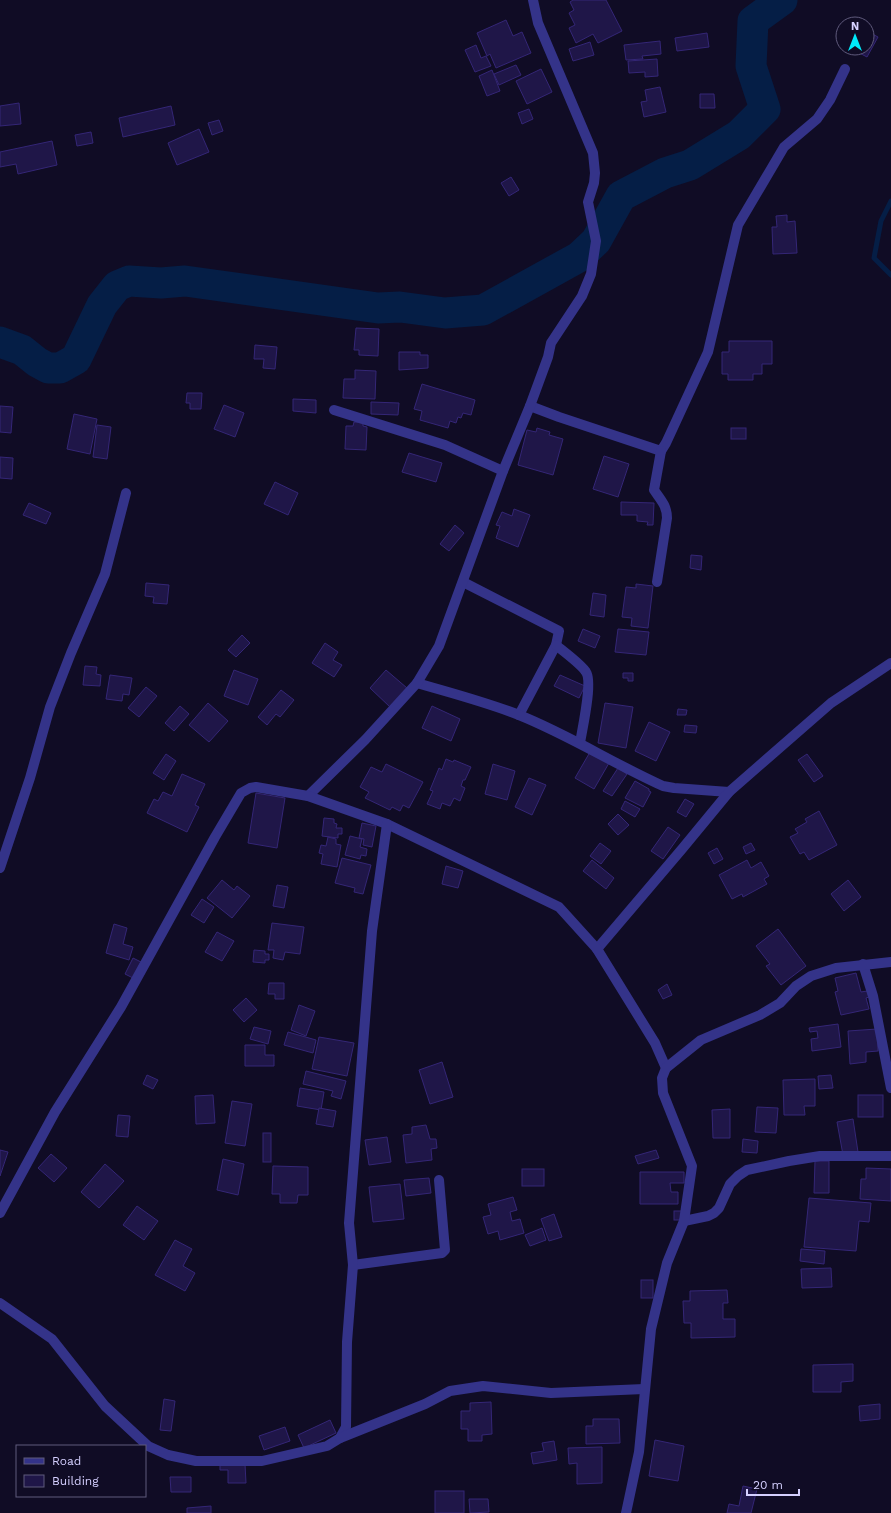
<svg xmlns="http://www.w3.org/2000/svg" width="891" height="1513" font-family="'Work Sans',sans-serif">
	<style>
		.lines { fill: none; stroke-linecap: round; stroke-linejoin: round }
		.stream { stroke: #051e46; stroke-width: 5 }
		.river { stroke: #051e46; stroke-width: 31 }
		.building { fill: #1f1648; stroke: #342676 }
		.street { stroke: #343389; stroke-width: 10 }
	</style>
	<rect width="100%" height="100%" fill="#100c25"/>
	<g class="lines">
		<path class="stream" d="M891,201L881,221L874,258L891,275"/>
		<path class="river" d="M0,342L22,350L37,362L48,368H60L76,359L102,305L117,286L129,281L161,283L185,281L378,308L400,307L445,313L483,310L579,257L596,241L621,196L665,173L690,165L739,135L765,109L751,66L753,21L782,0"/>
	</g>
	<g class="building">
		<path d="M573,0H606L622,31L598,43L593,34L576,43L569,28L575,25L569,13L574,10L570,2Z"/>
		<path d="M506,20L513,36L522,32L531,53L496,68L490,54L487,56L477,33Z"/>
		<path d="M867,31L878,37L867,57L850,48H867Z"/>
		<path d="M707,33L709,47L677,51L675,38Z"/>
		<path d="M660,41L661,54L642,56L643,59L626,60L624,45Z"/>
		<path d="M590,42L594,55L573,61L569,49Z"/>
		<path d="M476,45L481,58L486,56L491,66L475,72L465,50Z"/>
		<path d="M657,59L658,76L645,77V72L629,73L628,61Z"/>
		<path d="M516,65L521,75L499,85L494,74Z"/>
		<path d="M541,69L552,92L527,104L516,81Z"/>
		<path d="M492,70L500,91L487,96L479,76Z"/>
		<path d="M660,87L666,112L644,117L641,102L647,101L645,90Z"/>
		<path d="M700,94H714L715,108H700Z"/>
		<path d="M19,103L21,124L0,126V106Z"/>
		<path d="M171,106L175,125L123,137L119,118Z"/>
		<path d="M529,109L533,119L522,124L518,113Z"/>
		<path d="M219,120L223,131L212,135L208,123Z"/>
		<path d="M199,129L209,152L177,165L168,143Z"/>
		<path d="M91,132L93,143L77,146L75,135Z"/>
		<path d="M52,141L57,165L18,174L16,164L0,167V152Z"/>
		<path d="M511,177L519,190L509,196L501,183Z"/>
		<path d="M787,215V222L795,221L797,253L773,254L772,227H777L776,216Z"/>
		<path d="M356,328L379,329L378,356L359,355V350H354Z"/>
		<path d="M729,341H772V364H762V374H753V380H728V374H722V352H729Z"/>
		<path d="M255,345L277,347L275,369L263,368L264,359H254Z"/>
		<path d="M399,352H420V355H428V368L399,370Z"/>
		<path d="M355,370L376,371L375,399L343,398L344,379H355Z"/>
		<path d="M422,384L475,400L471,415L463,413L461,418L458,417L456,423L450,421L448,428L420,420L422,411L414,409Z"/>
		<path d="M187,393H202L201,409H190V403H186Z"/>
		<path d="M293,399L316,400V413L293,411Z"/>
		<path d="M371,402L399,403L398,415L371,414Z"/>
		<path d="M224,405L244,413L235,437L214,429Z"/>
		<path d="M0,406L13,407L11,433L0,432Z"/>
		<path d="M74,414L97,419L90,454L67,449Z"/>
		<path d="M354,422H363V426L367,427L366,450L345,449L346,426H353Z"/>
		<path d="M97,425L111,427L107,459L93,457Z"/>
		<path d="M537,428L550,432L549,435L563,439L553,475L518,465L527,430L536,432Z"/>
		<rect x="731" y="428" width="15" height="11"/>
		<path d="M409,453L442,463L436,482L402,472Z"/>
		<path d="M604,456L629,464L618,497L593,489Z"/>
		<path d="M0,457L13,458L12,479L0,478Z"/>
		<path d="M275,482L298,493L288,515L264,504Z"/>
		<path d="M621,502L654,503L653,525H647L648,522L637,521V515H621Z"/>
		<path d="M29,503L51,513L46,524L23,515Z"/>
		<path d="M514,509L530,515L518,547L496,538L500,526L496,525L502,512L512,516Z"/>
		<path d="M455,525L464,533L449,551L440,544Z"/>
		<path d="M691,555L702,556L701,570L690,568Z"/>
		<path d="M146,583L169,585L167,604L153,603L154,597L145,596Z"/>
		<path d="M636,584L653,586L648,628L631,626L632,618L622,617L626,587L636,588Z"/>
		<path d="M593,593L606,595L604,617L590,615Z"/>
		<path d="M583,629L600,636L595,648L578,641Z"/>
		<path d="M618,629L649,632L646,655L615,652Z"/>
		<path d="M242,635L250,643L236,657L228,650Z"/>
		<path d="M325,643L338,652L333,660L342,665L334,677L312,663Z"/>
		<path d="M85,666L97,667L96,674L101,675L100,686L83,685Z"/>
		<path d="M234,670L258,679L248,705L224,696Z"/>
		<path d="M386,670L407,688L390,707L370,688Z"/>
		<path d="M623,673H633V681H628V678H623Z"/>
		<path d="M110,675L132,678L129,695L123,694L122,701L106,699Z"/>
		<path d="M560,675L585,686L579,698L554,686Z"/>
		<path d="M146,687L157,696L139,717L128,708Z"/>
		<path d="M281,690L294,700L280,717L276,714L267,725L258,717Z"/>
		<path d="M208,703L228,721L209,742L189,725Z"/>
		<path d="M605,703L633,707L626,748L598,743Z"/>
		<path d="M180,706L189,714L174,731L165,723Z"/>
		<path d="M432,706L460,719L451,741L422,728Z"/>
		<path d="M678,709L687,710L686,715H677Z"/>
		<path d="M649,722L670,732L656,761L635,751Z"/>
		<path d="M685,725L697,726L696,733L684,732Z"/>
		<path d="M590,752L609,763L594,789L575,778Z"/>
		<path d="M166,754L176,761L164,780L153,773Z"/>
		<path d="M807,754L823,776L814,782L798,760Z"/>
		<path d="M446,759L453,762L454,760L471,767L465,780H463L461,786L465,788L460,801L454,798L450,806L442,803L440,809L427,804L433,791L430,790L439,768L442,770Z"/>
		<path d="M386,764L423,782L409,808L403,805L400,811L392,807L390,810L365,798L369,792L360,787L371,767L382,772Z"/>
		<path d="M493,764L515,771L507,800L485,794Z"/>
		<path d="M618,768L627,774L612,796L603,791Z"/>
		<path d="M182,774L205,784L195,805L199,807L187,832L147,813L154,799L158,801L163,792L172,796Z"/>
		<path d="M529,778L546,785L532,815L515,807Z"/>
		<path d="M635,781L649,789V791L651,792L643,807L625,798Z"/>
		<path d="M256,793L285,798L277,848L248,843Z"/>
		<path d="M685,799L694,804L686,817L677,812Z"/>
		<path d="M625,801L640,809L635,817L621,809Z"/>
		<path d="M819,811L837,845L809,860L804,852L800,854L790,837L798,833L795,829L807,822L805,819Z"/>
		<path d="M618,814L629,825L618,835L608,824Z"/>
		<path d="M324,818L334,819V823L337,824L336,828H342V834H338V838L322,836Z"/>
		<path d="M362,823L376,826L372,847L363,845L364,839L359,838Z"/>
		<path d="M668,827L680,835L663,859L651,851Z"/>
		<path d="M350,836L362,839L360,847L367,849L366,856L361,855L360,859L345,855Z"/>
		<path d="M328,837L336,839V844L341,845L337,867L321,864L323,854L319,853L321,845L326,846Z"/>
		<path d="M600,843L611,851L601,864L590,856Z"/>
		<path d="M751,843L755,850L746,854L743,847Z"/>
		<path d="M717,848L723,859L714,864L708,853Z"/>
		<path d="M342,858L371,865L363,894L354,892L355,888L335,883Z"/>
		<path d="M592,860L614,878L606,889L583,871Z"/>
		<path d="M747,860L751,868L761,862L769,876L764,879L767,884L743,897L742,894L732,899L719,875Z"/>
		<path d="M446,866L463,871L458,888L442,884Z"/>
		<path d="M222,880L234,890L237,886L250,896L232,918L207,898Z"/>
		<path d="M848,880L861,897L844,911L831,894Z"/>
		<path d="M277,885L288,887L284,908L273,906Z"/>
		<path d="M202,899L214,907L204,923L191,915Z"/>
		<path d="M272,923L304,927L300,954L285,952L283,960L273,958L274,950H268Z"/>
		<path d="M114,924L127,928L123,944L133,947L129,960L106,953Z"/>
		<path d="M778,929L806,966L781,985L766,966L770,964L756,946Z"/>
		<path d="M217,932L234,941L222,961L205,952Z"/>
		<path d="M254,950L265,951V954H269V960H265V963L253,962Z"/>
		<path d="M133,958L141,962L133,978L125,974Z"/>
		<path d="M856,973L861,992L867,991L869,997L866,998L869,1009L841,1015L835,992L838,991L835,978Z"/>
		<path d="M269,983H284V999H275V994H268Z"/>
		<path d="M667,984L672,995L663,999L658,990Z"/>
		<path d="M246,998L257,1010L244,1022L233,1010Z"/>
		<path d="M299,1005L315,1011L306,1036L291,1030Z"/>
		<path d="M838,1024L841,1047L812,1051L811,1039L818,1038L817,1031L810,1032L809,1028Z"/>
		<path d="M254,1027L271,1031L268,1044L250,1039Z"/>
		<path d="M877,1029L878,1051L866,1052V1062L850,1064L848,1031Z"/>
		<path d="M288,1032L316,1040L313,1053L284,1045Z"/>
		<path d="M319,1037L354,1043L347,1076L312,1069Z"/>
		<path d="M245,1045H265V1055H274V1066H245Z"/>
		<path d="M442,1062L453,1097L430,1104L419,1070Z"/>
		<path d="M306,1071L346,1081L341,1099L331,1096L333,1091L303,1084Z"/>
		<path d="M147,1075L158,1080L153,1089L143,1084Z"/>
		<path d="M831,1075L833,1088L819,1089L818,1076Z"/>
		<path d="M815,1079V1106H804L805,1115H784L783,1080Z"/>
		<path d="M300,1088L324,1092L321,1110L297,1106Z"/>
		<path d="M213,1095L215,1123L196,1124L195,1096Z"/>
		<rect x="858" y="1095" width="25" height="22"/>
		<path d="M232,1101L252,1104L245,1146L225,1143Z"/>
		<path d="M757,1107L778,1108L776,1133L755,1132Z"/>
		<path d="M319,1108L336,1111L333,1127L316,1124Z"/>
		<path d="M730,1109V1138H713L712,1110Z"/>
		<path d="M118,1115L130,1116L128,1137L116,1136Z"/>
		<path d="M853,1119L858,1152L843,1155L837,1122Z"/>
		<path d="M426,1125L430,1139H436L437,1148L431,1149L432,1160L406,1163L403,1135L412,1134V1127Z"/>
		<rect x="263" y="1133" width="8" height="29"/>
		<path d="M387,1137L391,1162L369,1165L365,1140Z"/>
		<path d="M743,1139L758,1141L757,1153L742,1152Z"/>
		<path d="M0,1150L8,1152L0,1176Z"/>
		<path d="M656,1150L659,1158L638,1164L635,1156Z"/>
		<path d="M51,1154L67,1168L54,1182L38,1168Z"/>
		<path d="M223,1159L244,1164L238,1195L217,1190Z"/>
		<path d="M815,1161H829V1193H814Z"/>
		<path d="M105,1164L124,1181L99,1208L81,1192Z"/>
		<path d="M273,1166L308,1167V1195H298L297,1203H280V1194H272Z"/>
		<path d="M866,1168L891,1169V1201L860,1199L861,1179H866Z"/>
		<rect x="522" y="1169" width="22" height="17"/>
		<path d="M640,1172H684V1183H670L671,1192H678V1204H640Z"/>
		<path d="M429,1178L431,1193L406,1196L404,1180Z"/>
		<path d="M400,1184L404,1219L373,1222L369,1187Z"/>
		<path d="M513,1197L517,1210L510,1212L512,1221L520,1219L524,1233L500,1240L498,1231L488,1234L483,1217L491,1215L488,1204Z"/>
		<path d="M809,1198L871,1203L869,1222L859,1221L856,1251L804,1247Z"/>
		<path d="M137,1206L158,1221L144,1240L123,1225Z"/>
		<rect x="674" y="1211" width="9" height="9"/>
		<path d="M554,1214L562,1237L549,1241L541,1219Z"/>
		<path d="M542,1228L546,1240L530,1246L525,1235Z"/>
		<path d="M175,1240L192,1249L183,1266L195,1273L185,1291L155,1275Z"/>
		<path d="M801,1249L825,1251L824,1264L800,1261Z"/>
		<path d="M831,1268L832,1287L802,1288L801,1269Z"/>
		<rect x="641" y="1280" width="12" height="18"/>
		<path d="M727,1290L728,1303H723V1319H735V1337L691,1338V1323H684L683,1301H690V1291Z"/>
		<path d="M853,1364V1381L841,1382V1392H813V1365Z"/>
		<path d="M164,1399L175,1401L171,1431L160,1430Z"/>
		<path d="M491,1402L492,1434L482,1435V1441H468V1429H461V1411H470V1403Z"/>
		<path d="M880,1404V1419L860,1421L859,1406Z"/>
		<path d="M593,1419H619L620,1443L586,1444V1426H593Z"/>
		<path d="M330,1420L336,1433L304,1448L298,1435Z"/>
		<path d="M285,1427L290,1441L264,1450L259,1436Z"/>
		<path d="M655,1440L684,1446L678,1481L649,1476Z"/>
		<path d="M554,1441L557,1460L533,1464L531,1453L544,1451L542,1443Z"/>
		<path d="M602,1447V1483L577,1484V1463L569,1464L568,1448Z"/>
		<path d="M220,1464H245L246,1483H228V1470H220Z"/>
		<path d="M170,1477H191V1492H171Z"/>
		<path d="M743,1486L757,1489L751,1513H727L729,1504L739,1506Z"/>
		<rect x="435" y="1491" width="29" height="22"/>
		<path d="M469,1499H488L489,1512L470,1513Z"/>
		<path d="M211,1506V1513H187V1508Z"/>
	</g>
	<g class="lines">
		<g class="street">
			<path d="M530,406L559,417L661,451L666,443L708,352L738,225L784,147L817,119L830,100L845,69"/>
			<path d="M334,410L445,445L503,471"/>
			<path d="M463,582L559,631L556,645L519,715"/>
			<path d="M657,582L667,518C667,506 661,500 654,490L661,451"/>
			<path d="M556,645C564,652 581,664 586,672C593,682 582,730 580,743"/>
			<path d="M417,683C451,693 486,702 519,715C569,735 614,764 663,786L674,788L729,792"/>
			<path d="M308,796L365,740L417,683L439,646L503,471L530,406L548,357L551,343L582,296L591,274L596,241L588,202L594,183L595,173L593,153L538,23L533,0"/>
			<path d="M0,868L30,778L50,707L71,653L105,574L126,493"/>
			<path d="M597,949L682,849L729,792L831,703L891,663"/>
			<path d="M863,964L873,996L891,1088"/>
			<path d="M0,1213L55,1112L121,1007L215,837L241,793L250,788L256,787L308,796L387,824L559,907L597,949L655,1043L666,1068"/>
			<path d="M684,1221L708,1216L714,1213L719,1208L730,1184L738,1176L747,1170L789,1161L820,1156H891"/>
			<path d="M353,1265L442,1253L445,1250L439,1180"/>
			<path d="M0,1303L52,1339L105,1406L148,1446L168,1455L196,1461H262L327,1446L340,1438L346,1427L347,1342L353,1265L349,1223L372,931L387,824"/>
			<path d="M340,1438L425,1404L450,1391L483,1386L551,1393L644,1389"/>
			<path d="M626,1513L639,1452L651,1329L667,1263L684,1221L692,1166L663,1093L662,1078L666,1068L701,1040L760,1015L780,1003L796,986L811,976L836,968L891,962"/>
		</g>
	</g>
	<rect x="16" y="1445" width="130" height="52" fill="#100c25" stroke="#5f5a7c"/>
	<rect x="24" y="1458" width="20" height="6" fill="#343389" stroke="#5f5a7c"/>
	<text x="52" y="1465" font-size="12" fill="#d5d0ff">Road</text>
	<rect x="24" y="1475" width="20" height="12" fill="#1f1648" stroke="#5f5a7c"/>
	<text x="52" y="1485" font-size="12" fill="#d5d0ff">Building</text>
	<g transform="translate(855 36)"><circle r="19" fill="#100c25" stroke="#5f5a7c"/>
	<path d="M0-3L7 15L0 10L-7 15Z" fill="#00e9fb"/>
	<text y="-6" font-size="11" font-weight="bold" text-anchor="middle" fill="#d5d0ff">N</text>
	</g>
	<path d="M747 1489v6h52v-6" fill="none" stroke="#d5d0ff" stroke-width="2"/>
	<text x="753" y="1489" font-size="12" fill="#d5d0ff" stroke="#100c25" stroke-width="3" paint-order="stroke">20 m</text>
</svg>
